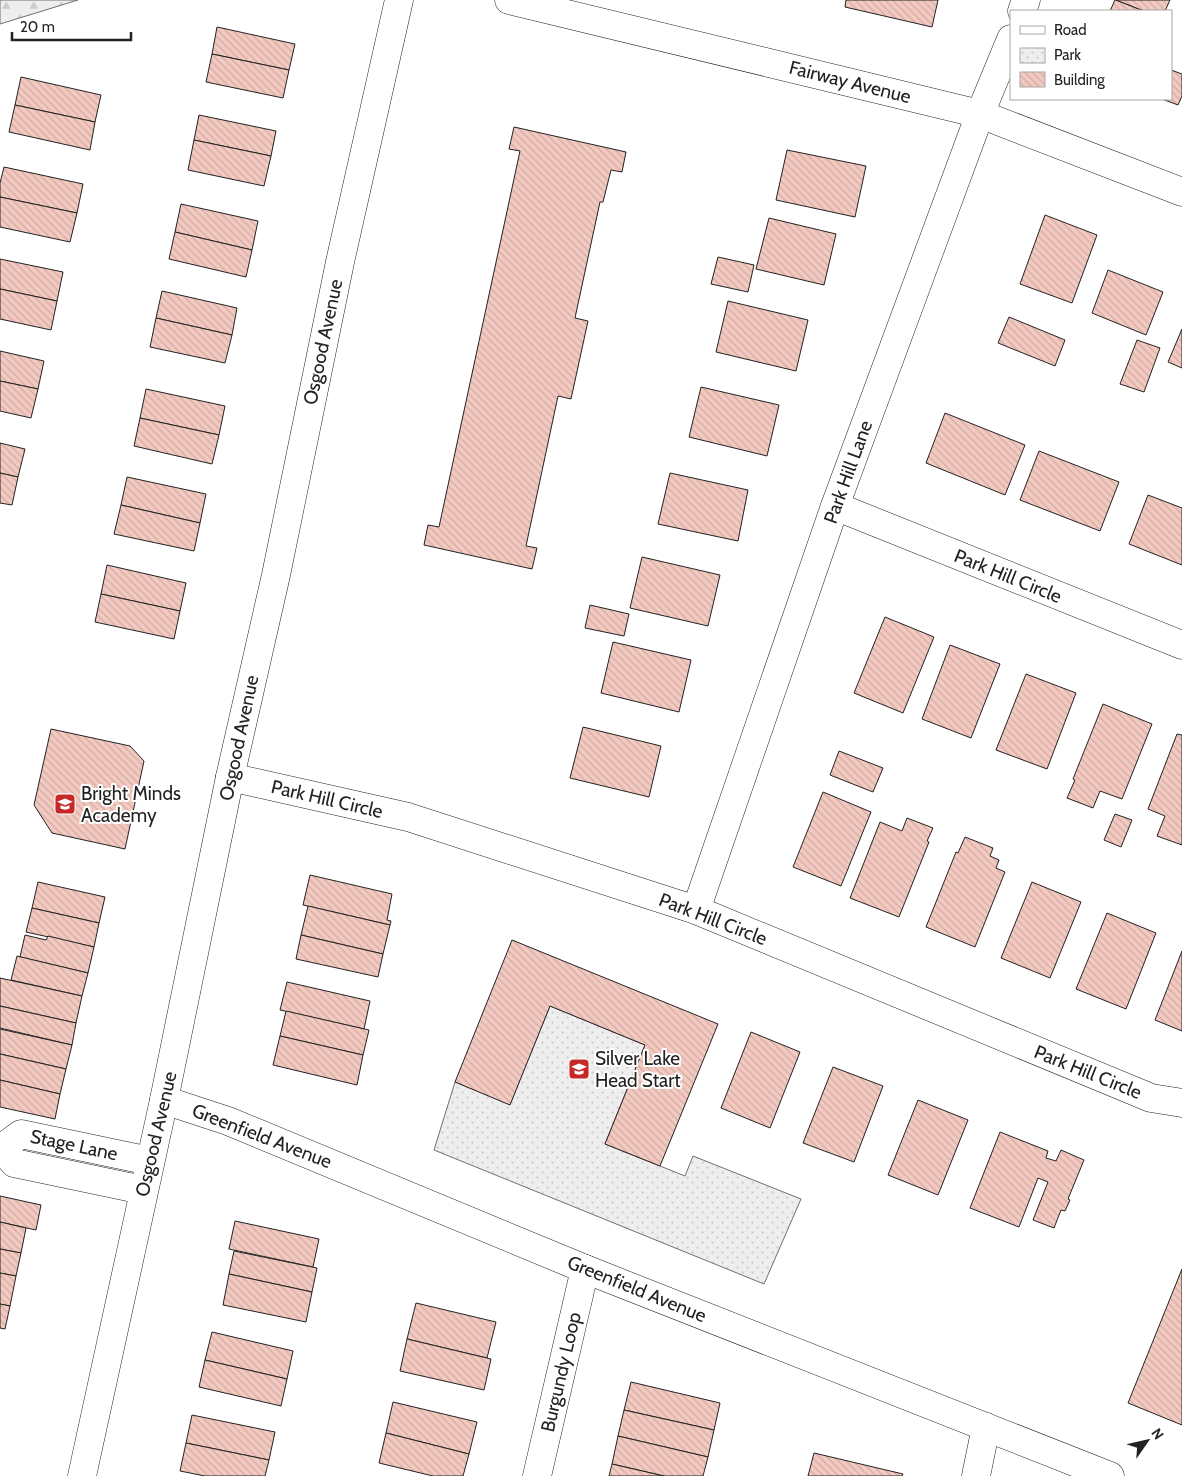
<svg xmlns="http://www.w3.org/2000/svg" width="1182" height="1476" font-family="Cabin,sans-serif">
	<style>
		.forest { fill: url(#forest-firs); stroke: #6f6f6f }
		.park { fill: url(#park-dots); stroke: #6f6f6f }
		.building { fill: url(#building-back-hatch); stroke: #222 }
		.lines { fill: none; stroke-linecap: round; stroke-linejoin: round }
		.street-casing { stroke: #222; stroke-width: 29 }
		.secondary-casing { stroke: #222; stroke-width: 29 }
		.street { stroke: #fff; stroke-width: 28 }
		.secondary { stroke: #fff; stroke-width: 28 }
		.labels { text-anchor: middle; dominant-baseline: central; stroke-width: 4; stroke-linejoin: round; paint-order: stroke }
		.street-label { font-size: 19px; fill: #222; stroke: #fff }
		.poi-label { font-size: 19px; fill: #222; stroke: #fff; text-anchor: start }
	</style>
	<defs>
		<pattern id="forest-firs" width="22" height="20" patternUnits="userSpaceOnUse" patternTransform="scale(1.25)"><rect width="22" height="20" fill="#eee"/><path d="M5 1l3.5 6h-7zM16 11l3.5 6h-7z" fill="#ccc"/></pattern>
		<pattern id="park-dots" width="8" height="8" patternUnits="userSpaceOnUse" patternTransform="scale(1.25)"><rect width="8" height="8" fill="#eee"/><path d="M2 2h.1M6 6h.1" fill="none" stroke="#ccc" stroke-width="1.8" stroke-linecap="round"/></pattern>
		<pattern id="building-back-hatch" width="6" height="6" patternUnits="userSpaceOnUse" patternTransform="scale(1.25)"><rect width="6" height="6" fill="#f3c9c0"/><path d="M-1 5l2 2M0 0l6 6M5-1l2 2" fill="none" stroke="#d0aca5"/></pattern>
	</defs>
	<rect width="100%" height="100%" fill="#fff"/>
	<path class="forest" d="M0,0H78L0,24Z"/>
	<path class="park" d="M550,1006L645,1045L605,1144L685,1176L693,1156L801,1199L764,1284L434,1150L455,1082L510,1104Z"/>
	<g class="building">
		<path d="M846,0H938L932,27L845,7Z"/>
		<path d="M1115,0H1116L1144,11H1110Z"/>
		<path d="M1116,0H1170L1165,11H1144Z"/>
		<path d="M217,27L295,44L289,70L212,54Z"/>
		<path d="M212,54L289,70L283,98L206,82Z"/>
		<path d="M1171,70L1182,74V96L1178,105L1162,99H1171Z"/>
		<path d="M21,77L101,95L95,122L15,105Z"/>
		<path d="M15,105L95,122L90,150L9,132Z"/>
		<path d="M199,115L276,131L271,156L194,140Z"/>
		<path d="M514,127L626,152L622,172L611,170L603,202H600L575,318L588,321L571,399L558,396L526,546L537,548L532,569L424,545L428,525L439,527L520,151L509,149Z"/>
		<path d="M194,140L271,156L264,186L188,170Z"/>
		<path d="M787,150L866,166L855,217L776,200Z"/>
		<path d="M4,167L83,184L77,213L0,197V183Z"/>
		<path d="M0,197L77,213L70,242L0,227Z"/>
		<path d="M181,204L258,221L252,250L175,232Z"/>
		<path d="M1045,215L1097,235L1072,303L1020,284Z"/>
		<path d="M769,218L836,234L824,285L756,269Z"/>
		<path d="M175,232L252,250L246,277L169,259Z"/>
		<path d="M718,257L754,265L748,292L711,284Z"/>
		<path d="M0,259L63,272L57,301L0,289Z"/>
		<path d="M1108,270L1163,292L1146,335L1092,313Z"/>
		<path d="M0,289L57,301L51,330L0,319Z"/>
		<path d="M162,291L237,308L232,335L156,318Z"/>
		<path d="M728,301L808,320L796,371L716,352Z"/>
		<path d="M1009,317L1065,340L1055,366L998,343Z"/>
		<path d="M156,318L232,335L225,363L150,347Z"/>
		<path d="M1182,329V368L1168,362Z"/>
		<path d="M1137,340L1160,348L1144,392L1120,384Z"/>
		<path d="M0,351L44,361L38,389L0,381Z"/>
		<path d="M0,381L38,389L31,418L0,411Z"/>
		<path d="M701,387L779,405L767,456L689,437Z"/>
		<path d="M146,389L225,406L219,435L140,418Z"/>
		<path d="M945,413L1025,445L1005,495L926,463Z"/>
		<path d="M140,418L219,435L212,464L134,446Z"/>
		<path d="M0,443L25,449L18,477L0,473Z"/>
		<path d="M1039,451L1119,482L1100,531L1020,500Z"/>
		<path d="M0,473L18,477L12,505L0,503Z"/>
		<path d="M670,473L748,490L738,541L658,524Z"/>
		<path d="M127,477L206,494L200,523L121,505Z"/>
		<path d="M1148,495L1182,508V565L1129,544Z"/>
		<path d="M121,505L200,523L194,551L114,534Z"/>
		<path d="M642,557L720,575L708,626L630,608Z"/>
		<path d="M107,565L186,583L180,611L101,594Z"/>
		<path d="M101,594L180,611L174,639L95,622Z"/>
		<path d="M590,605L629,614L624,636L585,628Z"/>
		<path d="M885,617L934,637L903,713L854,693Z"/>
		<path d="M613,642L691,660L679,712L601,693Z"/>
		<path d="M950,645L1000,664L971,738L922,719Z"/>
		<path d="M1026,674L1076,693L1047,769L996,750Z"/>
		<path d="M1103,704L1152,724L1122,799L1100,791L1093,808L1067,798L1075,780L1073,779Z"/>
		<path d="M583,727L661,746L649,797L570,778Z"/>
		<path d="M51,729L130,746L144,761L125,849L52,833L34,805Z"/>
		<path d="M1177,734L1182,735V845L1157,836L1165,816L1148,809Z"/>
		<path d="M839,751L883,768L873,792L830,775Z"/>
		<path d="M823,792L871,812L841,886L793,867Z"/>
		<path d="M1115,814L1132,820L1121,847L1104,840Z"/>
		<path d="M907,818L933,828L927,841L929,842L899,917L850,898L880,822L902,831Z"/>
		<path d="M965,837L993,848L990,856L999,860L996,868L1005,872L975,947L926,927L956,852L958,853Z"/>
		<path d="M310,875L392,894L387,920L391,921L390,925L303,905Z"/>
		<path d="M38,882L105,897L99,923L32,908Z"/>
		<path d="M1032,882L1081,902L1050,978L1001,958Z"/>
		<path d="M308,906L390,925L383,954L301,935Z"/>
		<path d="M32,908L99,923L94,947L26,932Z"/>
		<path d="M1107,913L1156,933L1126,1009L1076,989Z"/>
		<path d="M25,935L46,940L48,936L94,947L88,973L20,957Z"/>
		<path d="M301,935L383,954L378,977L296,959Z"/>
		<path d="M512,940L718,1024L660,1166L605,1144L645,1045L550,1006L510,1105L455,1082Z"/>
		<path d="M1182,951V1031L1155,1020Z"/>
		<path d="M17,956L88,973L82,996L11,980Z"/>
		<path d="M0,978L82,996L76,1023L0,1006Z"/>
		<path d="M287,982L370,1001L364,1029L280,1010Z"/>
		<path d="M0,1006L76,1023L72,1045L0,1028Z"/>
		<path d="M286,1011L369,1030L363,1055L280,1036Z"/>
		<path d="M0,1029L72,1045L66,1069L0,1054Z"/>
		<path d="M751,1032L800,1052L770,1128L721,1108Z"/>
		<path d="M280,1036L363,1055L357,1085L273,1065Z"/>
		<path d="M0,1054L66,1069L60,1094L0,1080Z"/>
		<path d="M833,1067L883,1086L854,1162L803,1143Z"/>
		<path d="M0,1080L60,1094L55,1119L0,1107Z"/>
		<path d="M918,1100L968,1120L938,1195L888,1175Z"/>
		<path d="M1000,1132L1048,1151L1046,1158L1056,1161L1061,1150L1084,1160L1068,1199L1070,1200L1065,1211L1061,1210L1054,1228L1033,1220L1048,1182L1038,1178L1019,1227L970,1208Z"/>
		<path d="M0,1196L41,1205L36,1230L0,1222Z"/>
		<path d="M235,1221L319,1239L313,1267L229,1249Z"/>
		<path d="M0,1222L26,1228L21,1253L0,1249Z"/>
		<path d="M0,1249L21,1253L16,1276L0,1273Z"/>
		<path d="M234,1251L317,1268L312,1292L229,1274Z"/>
		<path d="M1182,1269V1425L1128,1403Z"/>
		<path d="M0,1273L16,1276L10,1306L0,1304Z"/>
		<path d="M229,1274L312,1292L306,1322L223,1305Z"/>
		<path d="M416,1303L496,1322L487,1358L407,1339Z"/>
		<path d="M0,1304L10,1306L5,1329L0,1328Z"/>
		<path d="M212,1332L293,1351L287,1379L205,1360Z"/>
		<path d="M407,1339L491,1359L484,1390L400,1371Z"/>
		<path d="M205,1360L287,1379L281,1406L199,1387Z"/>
		<path d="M631,1382L720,1403L714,1430L624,1410Z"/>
		<path d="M393,1402L477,1422L469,1454L386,1433Z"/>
		<path d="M624,1410L714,1430L708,1457L618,1436Z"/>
		<path d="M192,1415L275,1432L269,1460L186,1443Z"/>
		<path d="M386,1433L469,1454L463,1476H433L379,1463Z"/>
		<path d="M618,1436L708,1457L703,1476H664L612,1464Z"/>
		<path d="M186,1443L269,1460L265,1476H205L180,1471Z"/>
		<path d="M814,1453L903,1474L902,1476H808Z"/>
		<path d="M612,1464L664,1476H609Z"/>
	</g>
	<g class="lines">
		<g class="street-casing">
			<g id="street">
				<path d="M509,0L980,114L1182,192"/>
				<path d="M1022,11L1026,0"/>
				<path d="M835,506L1182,645"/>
				<path d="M230,777L408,817L696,910L1151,1098L1182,1103"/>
				<path d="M696,910L835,506L980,114L1011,39"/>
				<path d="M164,1100L228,1121L585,1269L1110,1476"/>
				<path d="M0,1148H2L14,1163L143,1190"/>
				<path d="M2,1148L21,1134L150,1161"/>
				<path d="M537,1476L585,1269"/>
				<path d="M976,1476L986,1427"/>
			</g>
		</g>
		<g class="secondary-casing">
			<path id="secondary" d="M82,1476L164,1100L230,777L276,575L340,262L399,0"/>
		</g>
		<use href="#street" class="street"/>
		<use href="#secondary" class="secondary"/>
	</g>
	<defs>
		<g id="school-square" transform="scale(1.125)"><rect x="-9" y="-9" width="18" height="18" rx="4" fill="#c62828" stroke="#fff"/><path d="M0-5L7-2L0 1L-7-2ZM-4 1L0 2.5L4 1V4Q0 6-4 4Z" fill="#fff"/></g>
	</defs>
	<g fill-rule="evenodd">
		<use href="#school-square" x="65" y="804"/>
		<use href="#school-square" x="579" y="1069"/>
	</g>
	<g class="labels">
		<g class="street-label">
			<text transform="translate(850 82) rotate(14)">Fairway Avenue</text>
			<text transform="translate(323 342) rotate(-78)">Osgood Avenue</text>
			<text transform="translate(848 472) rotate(-70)">Park Hill Lane</text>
			<text transform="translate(1008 576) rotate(22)">Park Hill Circle</text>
			<text transform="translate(239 738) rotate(-78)">Osgood Avenue</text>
			<text transform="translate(327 799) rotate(13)">Park Hill Circle</text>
			<text transform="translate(713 919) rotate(21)">Park Hill Circle</text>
			<text transform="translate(1088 1072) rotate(22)">Park Hill Circle</text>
			<text transform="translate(156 1134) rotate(-77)">Osgood Avenue</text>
			<text transform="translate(262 1136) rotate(21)">Greenfield Avenue</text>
			<text transform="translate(74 1145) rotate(12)">Stage Lane</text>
			<text transform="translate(637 1289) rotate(22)">Greenfield Avenue</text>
			<text transform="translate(561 1372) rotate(-77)">Burgundy Loop</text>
		</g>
		<g class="poi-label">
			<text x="81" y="793">Bright Minds<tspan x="81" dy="22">Academy</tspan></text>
			<text x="595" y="1058">Silver Lake<tspan x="595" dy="22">Head Start</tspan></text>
		</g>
	</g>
	<rect x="1010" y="10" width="162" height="90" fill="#ffffff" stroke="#a7a7a7"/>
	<rect x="1020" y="26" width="25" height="8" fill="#ffffff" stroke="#a7a7a7"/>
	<text x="1054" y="35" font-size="15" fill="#222222">Road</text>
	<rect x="1020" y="48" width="25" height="15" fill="url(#park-dots)" stroke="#a7a7a7"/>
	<text x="1054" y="60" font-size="15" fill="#222222">Park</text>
	<rect x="1020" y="72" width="25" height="15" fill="url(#building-back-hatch)" stroke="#a7a7a7"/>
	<text x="1054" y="85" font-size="15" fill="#222222">Building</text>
	<g transform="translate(1147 1441) rotate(56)" stroke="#ffffff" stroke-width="4" paint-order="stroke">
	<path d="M0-4L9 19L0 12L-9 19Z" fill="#222222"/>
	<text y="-8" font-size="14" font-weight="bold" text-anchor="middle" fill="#222222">N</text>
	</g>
	<path d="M12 32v8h119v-8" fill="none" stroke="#222222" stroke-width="2.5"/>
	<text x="20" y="32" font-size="15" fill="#222222" stroke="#ffffff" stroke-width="4" paint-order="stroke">20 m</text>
</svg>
